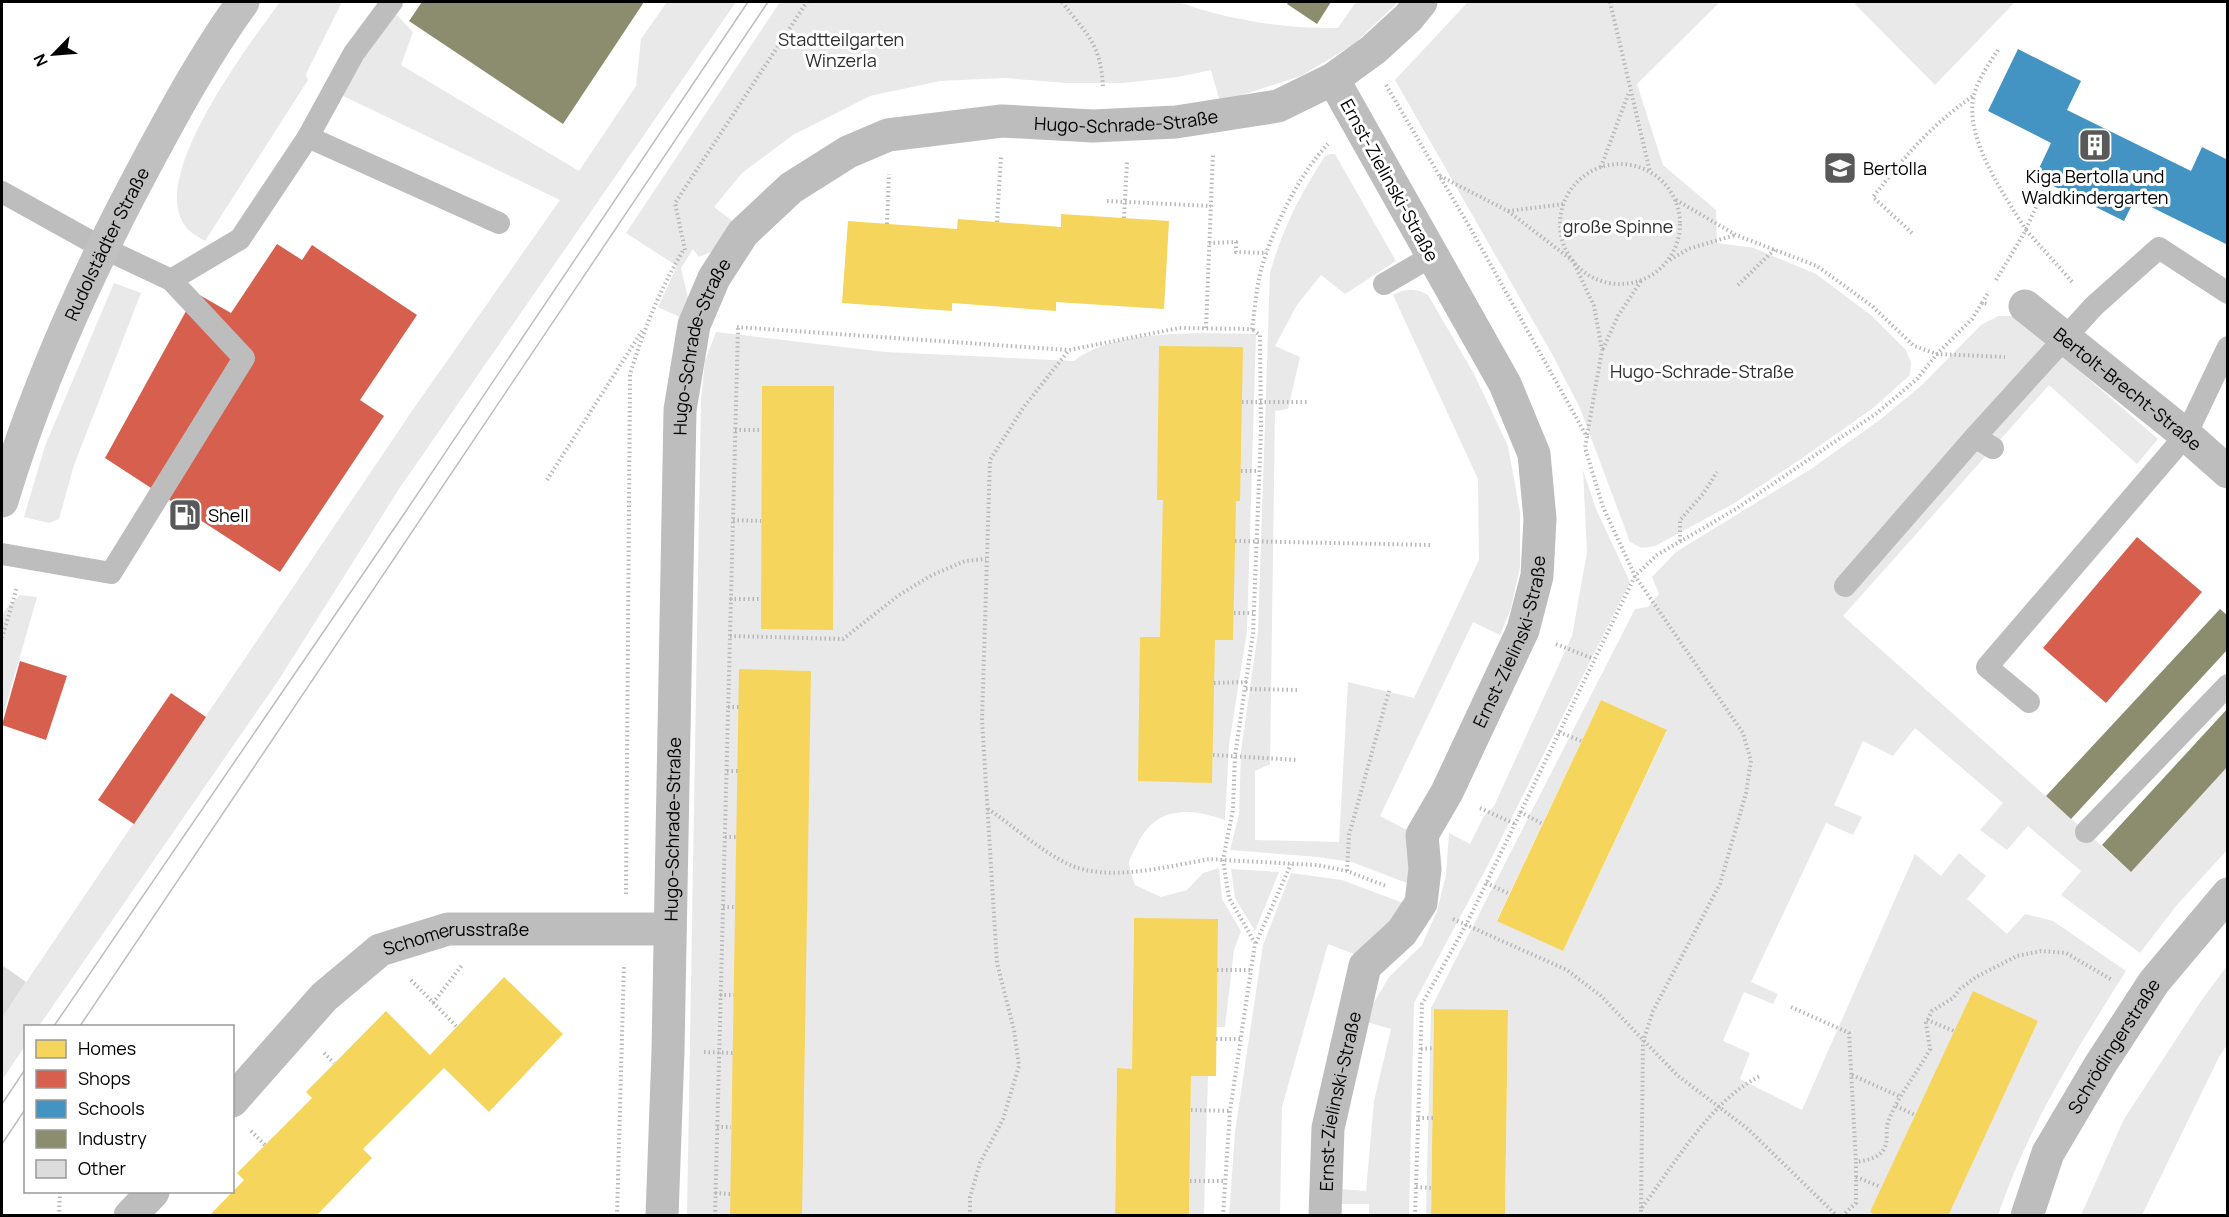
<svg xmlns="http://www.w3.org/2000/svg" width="2229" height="1217" font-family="Manrope,sans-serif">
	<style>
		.green { fill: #e9e9e9; fill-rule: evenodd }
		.homes { fill: #f6d55c }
		.shops { fill: #d6604d }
		.schools { fill: #4393c3 }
		.industry { fill: #8c8c6e }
		.building { fill: #dcdcdc }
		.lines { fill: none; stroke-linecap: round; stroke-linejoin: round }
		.path { stroke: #b8b8b8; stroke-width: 4; stroke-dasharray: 1.5 3; stroke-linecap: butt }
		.lane { stroke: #bdbdbd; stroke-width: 22 }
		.street { stroke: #bdbdbd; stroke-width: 33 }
		.secondary { stroke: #c0c0c0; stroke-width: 33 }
		.tram { stroke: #bdbdbd; stroke-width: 1.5 }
		.labels { text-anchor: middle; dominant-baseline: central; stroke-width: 6; stroke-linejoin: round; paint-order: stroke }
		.park-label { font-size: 18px; fill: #2e2e2e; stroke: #fff }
		.street-label { font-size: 18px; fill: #000; stroke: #fff }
		.poi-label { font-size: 18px; fill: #000; stroke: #fff; text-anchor: start }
	</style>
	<rect width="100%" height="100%" fill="#fff"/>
	<g class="green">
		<path d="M280,2H342L306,74L308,80L205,241C199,237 190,233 186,227C146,179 251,42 280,2Z"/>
		<path d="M667,2H736L399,489L280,678L39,1026H26L25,1046L2,1080V1018L414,408L560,200L339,94L394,12L413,32L401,65L579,171L636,86L641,39Z"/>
		<path d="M780,2H1178C1230,20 1283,29 1338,28L1356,2H1398L1354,44L1301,76L1220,102L1211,70L1178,77L1123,83H1066L1005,78L940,81L870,96L793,135L742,173L714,207L734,222L718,249L699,257L693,249L681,268L689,302L682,318L658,307L677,266L626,233Z"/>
		<path d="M1468,2H1720L1637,84L1663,165L1716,210L1717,243L1754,248L1816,274L1872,316L1906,350L1911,363L1910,375L1873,408L1801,459L1733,504L1655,546L1642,548L1630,542L1580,408L1552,354L1395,80Z"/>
		<path d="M1853,2H2015L1935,85Z"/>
		<path d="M1330,154H1335L1396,261L1345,294L1321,275L1297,305L1275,346L1300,357L1288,409L1275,411L1270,764L1255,771V840L1339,842L1348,682L1414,698L1479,560L1478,479L1393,295C1406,288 1415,288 1428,295L1474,374L1508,446L1520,512V567L1511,608L1500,635L1473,622L1380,816L1407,830L1412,885L1352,862L1318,857L1230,850L1239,815L1241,751L1258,632L1270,273C1283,227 1300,195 1325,156Z"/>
		<path d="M114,283L141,293L74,465L59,519L49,523L24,517L45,446Z"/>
		<path d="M1998,316H2016L2158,439L2137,464L2049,385L1843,616L2131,872L2227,766V850L2176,906L2140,953L2061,895L2081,871L2028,826L2007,850L1980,830L2003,803L1915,728L1893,756L1863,741L1834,805L1862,817L1853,835L1826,823L1751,982L1778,994L1773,1004L1744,992L1723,1041L1750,1053L1740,1079L1802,1110L1915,854L1941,876L1959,853L1986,876L1967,899L2007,934L2025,914L2053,921L2126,971C2076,1050 2028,1127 1998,1215H1505L1508,1011L1434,1009L1431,1215L1426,1216L1431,1008L1635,609L1648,607L1659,594L1652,577L1676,552L1811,469L1881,419L1923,384L1981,325ZM1601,700L1667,731L1563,951L1497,920Z"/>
		<path d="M716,332L885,352L1074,361C1114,328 1205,333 1256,334L1247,631L1229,745L1225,820C1189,807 1155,806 1137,845C1135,850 1130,857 1129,862C1129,869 1133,879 1135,885L1161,897L1187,890L1203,873L1219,868L1222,899L1241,931L1234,950L1225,1027H1216L1134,918L1132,1069H1117L1115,1215L687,1216L701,399L705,361Z"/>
		<path d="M1583,470L1596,509L1630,582L1489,863L1414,1003L1409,1215H1369V1204H1338L1340,1189L1366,1191L1374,1101L1391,1029L1363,1021L1389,977L1422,945L1437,911L1446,875L1449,833L1470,844L1484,816L1494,806L1572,636L1587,552Z"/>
		<path d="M20,595L37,597L2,719V619L4,611Z"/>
		<path d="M1231,869L1279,872L1255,931L1235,898Z"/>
		<path d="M1291,873L1342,880L1403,903L1393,924L1354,954L1328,944L1282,1107L1280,1215L1229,1216L1235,1132L1263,945Z"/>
		<path d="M2227,966V1045L2219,1057L2142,1215H2081L2124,1119L2201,1001Z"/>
		<path d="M1191,1076H1208L1204,1215L1189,1216Z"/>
	</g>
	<g class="homes">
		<path d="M1061,214L1169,221L1164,309L1056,302V311L952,303V311L842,303L848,221L957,229L958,219L1061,227Z"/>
		<path d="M1159,346L1243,347L1240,501H1236L1233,640H1215L1212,783L1138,781L1140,637H1160L1163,500H1157Z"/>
		<path d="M762,386H834L833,630L761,629Z"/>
		<path d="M739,669L811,671L802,1216H730Z"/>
		<path d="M1601,700L1667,730L1563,951L1497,921Z"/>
		<path d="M1134,918L1218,919L1216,1076H1191L1189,1216H1115L1117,1068L1132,1069Z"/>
		<path d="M504,977L563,1034L489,1112L444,1068L363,1149L372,1158L316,1216H209L244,1180L237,1173L312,1098L306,1092L386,1011L430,1055Z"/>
		<path d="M1973,991L2038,1021L1948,1216H1877L1870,1212Z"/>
		<path d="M1434,1009L1508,1010L1505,1216H1431Z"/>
	</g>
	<g class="shops">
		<path d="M277,244L302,260L312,245L417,315L360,400L384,416L280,572L105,458L196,293L231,313Z"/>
		<path d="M2137,537L2202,592L2106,703L2043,648Z"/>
		<path d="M20,661L67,676L46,740L2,725Z"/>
		<path d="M171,693L206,717L134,824L98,800Z"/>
	</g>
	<path class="schools" d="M2018,49L2081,81L2067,110L2191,171L2202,147L2228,160V245L2135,199L2124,221L2035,177L2051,143L1988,111Z"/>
	<g class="industry">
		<path d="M422,2H644L563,124L409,21Z"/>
		<path d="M1288,2H1331L1317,24L1287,4Z"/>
		<path d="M2220,609L2228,616V649L2071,819L2046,796Z"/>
		<path d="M2228,708V766L2131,872L2102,845Z"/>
	</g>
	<path class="building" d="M2,965L26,982L2,1018Z"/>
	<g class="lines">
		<g class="path">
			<path d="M1062,2C1087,35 1101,43 1103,88"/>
			<path d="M1610,2L1650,172"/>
			<path d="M1998,50C1989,64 1978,79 1974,95C1963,137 2005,196 2026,230"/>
			<path d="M1386,85L1469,226L1587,437L1585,448L1603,507L1635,576L1743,733L1751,761L1746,793L1720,884L1653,1011L1643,1042L1641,1209"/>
			<circle cx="1620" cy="224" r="60"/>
			<path d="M1601,167L1629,92"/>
			<path d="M1440,176L1508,211L1573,261L1594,306L1602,350L1587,436"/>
			<path d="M1676,200L1736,235L1817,266L1872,306L1914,346L1937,354L2005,357"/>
			<path d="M1107,201L1211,206"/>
			<path d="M1508,211L1564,204"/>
			<path d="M1124,218L1127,162"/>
			<path d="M997,222L1001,157"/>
			<path d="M887,224L889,174"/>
			<path d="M2026,229L2047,183"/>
			<path d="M1912,233L1873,197C1906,155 1929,127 1973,96"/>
			<path d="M1209,243L1236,242V252L1267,253"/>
			<path d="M685,250L675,203L807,2"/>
			<path d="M1670,260L1688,249L1735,235"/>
			<path d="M1996,280L2026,230L2074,284"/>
			<path d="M1738,285L1776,248"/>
			<path d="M1982,303L1989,291"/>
			<path d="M737,327L1068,350"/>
			<path d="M1206,328L1213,153"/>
			<path d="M1603,349L1618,316L1641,281"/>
			<path d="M1242,402H1308"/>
			<path d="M735,430H761"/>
			<path d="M1241,471H1259"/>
			<path d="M547,480L642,331"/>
			<path d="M733,520L761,521"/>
			<path d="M1235,541L1432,545"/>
			<path d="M1680,541V520L1703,494L1717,472"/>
			<path d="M730,599H760"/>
			<path d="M1234,613H1253"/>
			<path d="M730,636L843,639L899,595L932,575L965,561L986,559"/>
			<path d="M2,638L17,587"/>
			<path d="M1556,644L1594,659"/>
			<path d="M1214,683L1247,682"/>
			<path d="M1246,689L1299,690"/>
			<path d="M728,707H739"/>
			<path d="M1559,732L1581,741"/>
			<path d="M1213,755L1297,760"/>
			<path d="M727,771H738"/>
			<path d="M1480,808L1515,824"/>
			<path d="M988,809C1012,825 1042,852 1068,864C1107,883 1169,866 1210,859L1223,860L1317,865L1347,871L1386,886"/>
			<path d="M1520,812L1543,824"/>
			<path d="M725,837H736"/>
			<path d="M1347,871L1349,835L1389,691"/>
			<path d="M1486,883L1510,894"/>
			<path d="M626,894L630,374C644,329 660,289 684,249"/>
			<path d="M723,907H735"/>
			<path d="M1453,919L1567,970L1601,996L1677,1075L1748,1129L1837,1216"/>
			<path d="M1256,943L1291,864"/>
			<path d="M1217,970H1251"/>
			<path d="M411,980L457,1027"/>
			<path d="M720,995H734"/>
			<path d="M433,1003L462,965"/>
			<path d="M1791,1007L1849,1033L1856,1162"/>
			<path d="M1927,1020L1954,1031"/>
			<path d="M1216,1039H1241"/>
			<path d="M1421,1049L1433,1048"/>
			<path d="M704,1052L733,1053"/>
			<path d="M324,1053L334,1063"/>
			<path d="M1852,1075L1901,1097"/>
			<path d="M1896,1106L1915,1115"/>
			<path d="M1191,1110L1230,1111"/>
			<path d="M1418,1118H1433"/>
			<path d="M717,1127H731"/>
			<path d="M251,1131L265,1145"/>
			<path d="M1856,1177L1881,1187"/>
			<path d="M1190,1181H1223"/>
			<path d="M1416,1187L1431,1188"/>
			<path d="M715,1193L730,1194"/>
			<path d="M59,1216L60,1192"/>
			<path d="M617,1216L624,964"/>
			<path d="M715,1216L738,327"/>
			<path d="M970,1216V1197L980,1163L1003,1119L1019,1066L1014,1030L997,963L982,720L990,460L1023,408L1069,350L1179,328L1252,329C1255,310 1256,289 1261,270C1272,230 1299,174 1328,144"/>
			<path d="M1223,1216L1230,1111L1255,943L1229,898L1223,860L1233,809L1235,756L1253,633L1261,430L1260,335L1252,329"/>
			<path d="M1415,1216L1422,1004L1466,925L1635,576L1657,555L1736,509L1877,413L1917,379L1937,354L1972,319L1982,303L1989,304"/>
			<path d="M1641,1216V1209C1674,1165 1710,1101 1760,1076"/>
			<path d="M1842,1216L1856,1203V1162C1867,1160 1878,1159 1884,1149C1889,1140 1885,1131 1888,1122C1898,1095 1917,1074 1930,1049L1926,1023L1932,1011L1953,998L1960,989L1976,977L2017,956L2041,951L2066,953L2112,980"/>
		</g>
		<g class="lane">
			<path d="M308,137L354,53L392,2"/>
			<path d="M2,192L101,247L171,280L244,358L111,573L2,554"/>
			<path d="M171,280L240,239L308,137L499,223"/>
			<path d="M1384,284L1432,256"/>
			<path d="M1975,437L1993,448"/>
			<path d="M1845,586L1975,437L2094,306L2159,248L2228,293"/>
			<path d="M2029,702L1987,667L2186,435L2228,347"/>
			<path d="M2086,832L2228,685"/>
		</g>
		<g class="street">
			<path id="s1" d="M2025,306L2186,435L2228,472"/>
			<path id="s2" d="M232,1101L324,997L380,950L448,929H670"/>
			<path d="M130,1216L153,1192"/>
			<path id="s3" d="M662,1216L668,1051L680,410L694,325L714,278L743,233L791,188L848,152L888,135L1002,121L1093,126L1176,122L1278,106L1333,79L1373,50L1408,18L1421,2"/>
			<path id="s4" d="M1325,1216L1328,1128L1365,966L1402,932L1421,903L1425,869L1422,835L1447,792L1523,630L1537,576L1540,519L1534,454L1505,384L1333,79"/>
			<path id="s5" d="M2027,1216L2048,1153L2100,1065L2154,982L2228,894"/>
		</g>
		<path class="secondary" id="s6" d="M2,501C37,384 87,274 145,166C175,110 206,53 243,2"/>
		<g class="tram">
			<path d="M54,1026L404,514L748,2"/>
			<path d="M80,1026L768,2"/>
			<path d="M2,1104L26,1068"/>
			<path d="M2,1144L26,1108"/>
		</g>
	</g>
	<defs>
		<g id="building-square" transform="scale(1.725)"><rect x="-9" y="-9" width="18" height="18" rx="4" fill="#595959" stroke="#fff"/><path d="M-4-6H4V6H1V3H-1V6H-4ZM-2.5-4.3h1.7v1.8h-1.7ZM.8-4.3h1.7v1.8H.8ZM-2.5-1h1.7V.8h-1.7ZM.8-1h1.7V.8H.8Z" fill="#fff"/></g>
		<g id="school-square" transform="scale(1.725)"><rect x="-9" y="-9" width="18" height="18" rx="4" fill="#595959" stroke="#fff"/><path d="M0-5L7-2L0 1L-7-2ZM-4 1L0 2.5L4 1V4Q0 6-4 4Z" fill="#fff"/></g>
		<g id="fuel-square" transform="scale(1.725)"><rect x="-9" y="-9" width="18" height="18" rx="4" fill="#595959" stroke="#fff"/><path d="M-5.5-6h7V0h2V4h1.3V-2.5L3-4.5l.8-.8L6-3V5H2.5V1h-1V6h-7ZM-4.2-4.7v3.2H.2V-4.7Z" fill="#fff"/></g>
	</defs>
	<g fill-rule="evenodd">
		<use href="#building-square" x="2095" y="145"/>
		<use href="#school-square" x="1840" y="168"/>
		<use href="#fuel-square" x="185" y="515"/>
	</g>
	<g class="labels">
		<g class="park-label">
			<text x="841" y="39">Stadtteilgarten<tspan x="841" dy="21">Winzerla</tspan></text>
			<text x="1618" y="226">große Spinne</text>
			<text x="1702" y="371">Hugo-Schrade-Straße</text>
		</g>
		<g class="street-label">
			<text stroke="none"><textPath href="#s3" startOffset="1413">Hugo-Schrade-Straße</textPath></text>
			<text transform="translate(1390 180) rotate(61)">Ernst-Zielinski-Straße</text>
			<text stroke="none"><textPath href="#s6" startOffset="278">Rudolstädter Straße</textPath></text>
			<text stroke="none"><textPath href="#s3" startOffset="873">Hugo-Schrade-Straße</textPath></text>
			<text stroke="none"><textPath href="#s1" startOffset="132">Bertolt-Brecht-Straße</textPath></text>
			<text stroke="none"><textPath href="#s4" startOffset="621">Ernst-Zielinski-Straße</textPath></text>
			<text stroke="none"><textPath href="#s3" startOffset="387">Hugo-Schrade-Straße</textPath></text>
			<text stroke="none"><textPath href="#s2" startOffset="290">Schomerusstraße</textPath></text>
			<text stroke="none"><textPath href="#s5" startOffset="192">Schrödingerstraße</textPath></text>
			<text stroke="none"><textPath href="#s4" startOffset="116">Ernst-Zielinski-Straße</textPath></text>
		</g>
		<g class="poi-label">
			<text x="1863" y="168">Bertolla</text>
			<text x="2095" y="176" text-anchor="middle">Kiga Bertolla und<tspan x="2095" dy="21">Waldkindergarten</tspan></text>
			<text x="208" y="515">Shell</text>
		</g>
	</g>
	<rect width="2229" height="1217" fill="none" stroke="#000000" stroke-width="6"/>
	<rect x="24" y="1025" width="210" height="168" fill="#ffffff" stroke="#999999" stroke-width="1.5"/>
	<rect x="36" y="1040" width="30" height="18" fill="#f6d55c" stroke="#999999" stroke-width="1.5"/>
	<text x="78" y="1055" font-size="18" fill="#000000">Homes</text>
	<rect x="36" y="1070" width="30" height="18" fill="#d6604d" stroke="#999999" stroke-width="1.5"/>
	<text x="78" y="1085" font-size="18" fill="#000000">Shops</text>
	<rect x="36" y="1100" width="30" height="18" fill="#4393c3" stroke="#999999" stroke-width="1.5"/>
	<text x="78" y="1115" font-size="18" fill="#000000">Schools</text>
	<rect x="36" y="1130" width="30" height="18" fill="#8c8c6e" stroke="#999999" stroke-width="1.5"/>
	<text x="78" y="1145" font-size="18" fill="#000000">Industry</text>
	<rect x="36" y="1160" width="30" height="18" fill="#dcdcdc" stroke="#999999" stroke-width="1.5"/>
	<text x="78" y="1175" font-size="18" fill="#000000">Other</text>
	<g transform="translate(54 54) rotate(245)" stroke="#ffffff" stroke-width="4.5" paint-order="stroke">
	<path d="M0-4.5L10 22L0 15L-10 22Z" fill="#000000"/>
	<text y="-9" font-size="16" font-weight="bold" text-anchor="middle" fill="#000000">N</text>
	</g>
</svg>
